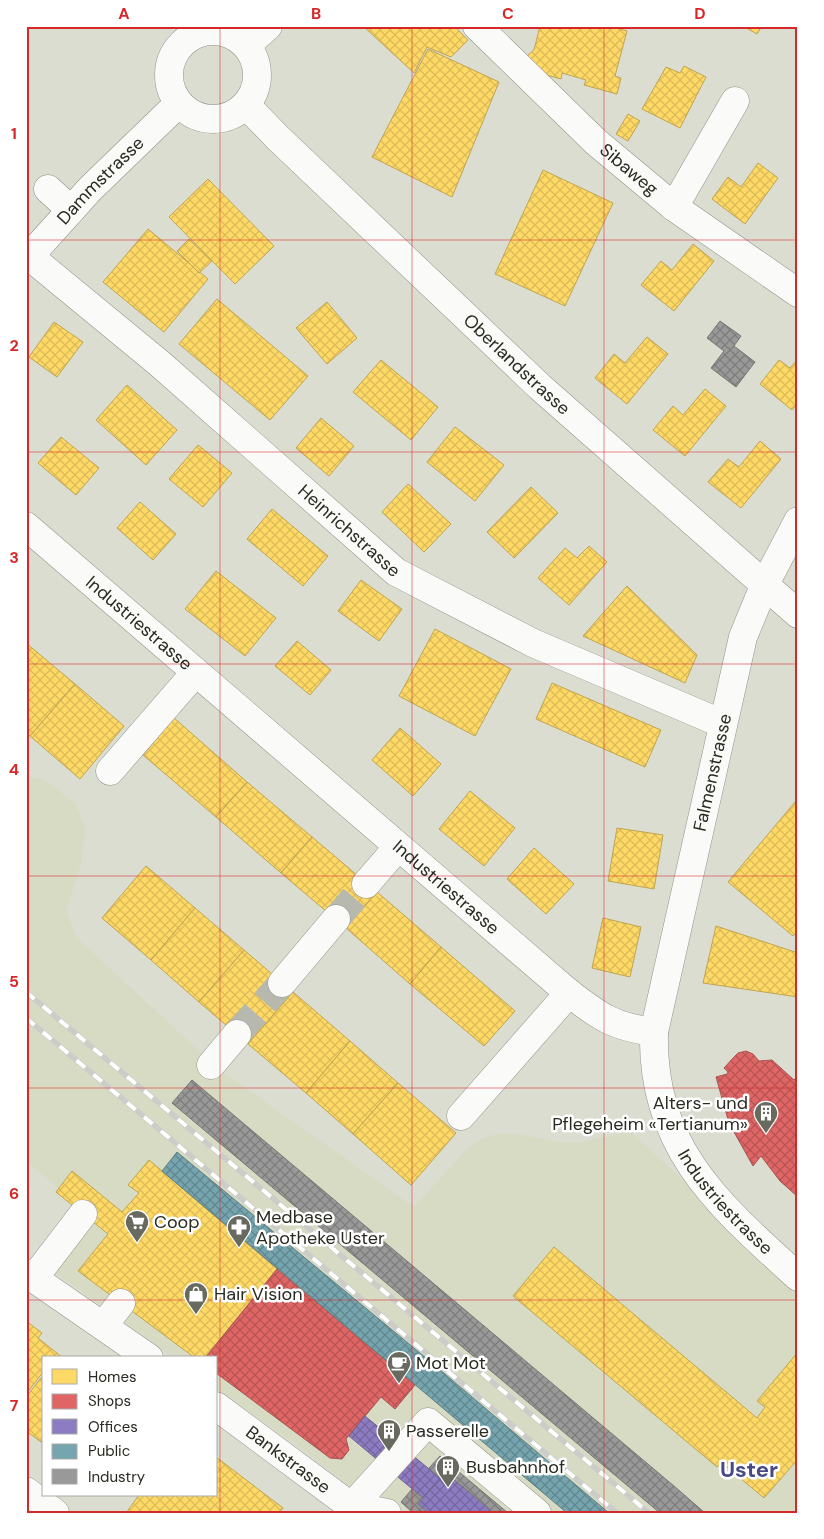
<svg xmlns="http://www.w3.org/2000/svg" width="824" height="1539" font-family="'DM Sans',sans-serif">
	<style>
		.built { fill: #d8dbc4 }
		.homes { fill: url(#homes-cross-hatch); stroke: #bfa551 }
		.shops { fill: url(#shops-cross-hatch); stroke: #a95451 }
		.offices { fill: url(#offices-cross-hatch); stroke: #706492 }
		.public { fill: url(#public-cross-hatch); stroke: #5f8084 }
		.industry { fill: url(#industry-cross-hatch); stroke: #777875 }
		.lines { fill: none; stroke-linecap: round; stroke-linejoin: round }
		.minor-tunnel { stroke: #b8b9ae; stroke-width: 28; stroke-dasharray: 28 14; stroke-linecap: butt }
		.minor-casing { stroke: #929389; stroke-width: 29 }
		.minor { stroke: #fafaf8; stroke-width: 28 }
		.rail-casing { stroke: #ccccc8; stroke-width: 5.5 }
		.rail { stroke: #fff; stroke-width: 4; stroke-dasharray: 11; stroke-linecap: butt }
		.grid { fill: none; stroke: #d62828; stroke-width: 1; stroke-opacity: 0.55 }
		.labels { text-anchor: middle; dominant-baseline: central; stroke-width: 5; stroke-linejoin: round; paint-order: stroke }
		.street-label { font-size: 18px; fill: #292b21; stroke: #fff }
		.poi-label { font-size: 18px; fill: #292b21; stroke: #fff; text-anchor: start }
		.district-label { font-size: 22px; font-weight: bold; fill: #484987; stroke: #fff }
		.neatline { fill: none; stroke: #d62828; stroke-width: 2 }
		.grid-label { font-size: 16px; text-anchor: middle; font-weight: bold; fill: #d62828 }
	</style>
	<defs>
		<pattern id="homes-cross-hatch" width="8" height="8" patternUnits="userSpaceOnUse" patternTransform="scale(1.25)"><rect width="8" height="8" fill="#ffd966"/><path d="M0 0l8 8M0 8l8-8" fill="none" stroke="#dbba58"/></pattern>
		<pattern id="shops-cross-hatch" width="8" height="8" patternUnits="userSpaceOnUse" patternTransform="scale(1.25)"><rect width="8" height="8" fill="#e06666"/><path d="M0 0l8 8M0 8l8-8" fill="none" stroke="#b65454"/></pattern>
		<pattern id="offices-cross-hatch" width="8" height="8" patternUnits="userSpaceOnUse" patternTransform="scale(1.25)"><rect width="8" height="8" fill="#8e7cc3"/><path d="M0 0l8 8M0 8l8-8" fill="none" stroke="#74669e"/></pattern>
		<pattern id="public-cross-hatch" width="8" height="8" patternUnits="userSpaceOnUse" patternTransform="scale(1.25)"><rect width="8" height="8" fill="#76a5af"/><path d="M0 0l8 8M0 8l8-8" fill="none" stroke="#61878e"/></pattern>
		<pattern id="industry-cross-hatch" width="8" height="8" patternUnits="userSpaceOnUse" patternTransform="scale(1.25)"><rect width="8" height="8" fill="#999"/><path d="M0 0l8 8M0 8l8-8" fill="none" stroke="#7d7d7c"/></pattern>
	</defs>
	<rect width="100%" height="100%" fill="#dcddd1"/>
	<path class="built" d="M26,776L47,781L76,804L86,830L81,864L67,910L76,937L219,1069L414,1207L463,1153L476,1142L489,1136L504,1133L519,1134L555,1142L578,1143L630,1131L798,1286V1513H384L298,1446L216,1388V1358H174L36,1259L78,1205L26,1161Z"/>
	<g class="homes">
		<path d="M363,26H454L468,40L451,57L427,47L414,73Z"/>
		<path d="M540,26H610L627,31L615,76L621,78L617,94L584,85L586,80L562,73L561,79L525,69L528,55L534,50Z"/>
		<path d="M743,26H762L757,34Z"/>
		<path d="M428,49L499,82L452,197L372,157Z"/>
		<path d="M684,66L706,77L680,128L642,109L666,67L680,73Z"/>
		<path d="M628,114L640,121L628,141L616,134Z"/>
		<path d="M758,163L778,178L745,224L712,199L728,177L741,187Z"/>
		<path d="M543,170L613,203L565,306L495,274Z"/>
		<path d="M208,179L274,246L235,284L169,217Z"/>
		<path d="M148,229L208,279L164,332L103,282Z"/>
		<path d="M189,239L212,261L199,273L177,251Z"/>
		<path d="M693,244L714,261L674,311L641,285L661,261L672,270Z"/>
		<path d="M217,299L308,376L270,420L179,344Z"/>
		<path d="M327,302L357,338L327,364L296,328Z"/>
		<path d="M54,322L83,342L57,377L29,357Z"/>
		<path d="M647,337L668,354L627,404L595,378L614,354L625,363Z"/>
		<path d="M798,359V403L792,410L760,384L779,360L790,368Z"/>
		<path d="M381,360L438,407L411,440L353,392Z"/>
		<path d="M127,385L177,430L146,465L96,420Z"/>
		<path d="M705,389L726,406L685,456L653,430L673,406L683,415Z"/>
		<path d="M321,418L354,446L329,476L296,448Z"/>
		<path d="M455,427L504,465L475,501L427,462Z"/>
		<path d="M61,437L99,468L76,495L38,463Z"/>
		<path d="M760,441L781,459L741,508L708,482L728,459L739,467Z"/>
		<path d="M198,445L232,473L203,507L169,479Z"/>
		<path d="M408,484L451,524L424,552L382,512Z"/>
		<path d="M531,487L558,513L514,558L487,532Z"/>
		<path d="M140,502L176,534L153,560L117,528Z"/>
		<path d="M272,509L328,556L303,586L247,539Z"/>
		<path d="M589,546L607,562L569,605L538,578L565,548L577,558Z"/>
		<path d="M216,571L276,618L245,656L185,609Z"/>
		<path d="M361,580L402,609L379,641L338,611Z"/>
		<path d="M627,586L697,655L685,683L583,636Z"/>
		<path d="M435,629L511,669L475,736L399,696Z"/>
		<path d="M297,641L331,670L310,695L275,666Z"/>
		<path d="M26,643L75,684L30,736L26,733Z"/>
		<path d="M552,683L661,730L645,767L536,719Z"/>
		<path d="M75,684L124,726L80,779L30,736Z"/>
		<path d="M174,718L247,782L216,817L143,755Z"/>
		<path d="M400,728L441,764L413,796L372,760Z"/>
		<path d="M247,782L312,837L281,873L216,817Z"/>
		<path d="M470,791L515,828L484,866L439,829Z"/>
		<path d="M795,802L798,804V931L793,936L728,882Z"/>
		<path d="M617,828L663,835L654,889L608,881Z"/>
		<path d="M312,837L377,892L346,928L281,873Z"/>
		<path d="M534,848L574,884L546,914L507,879Z"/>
		<path d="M146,866L195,908L151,960L102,918Z"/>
		<path d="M377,892L441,947L410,984L346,928Z"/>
		<path d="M195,908L244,950L199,1002L151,960Z"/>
		<path d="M603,918L641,927L630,977L592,968Z"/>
		<path d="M716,926L798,953V997L703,983Z"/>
		<path d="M441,947L515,1011L484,1046L410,984Z"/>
		<path d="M244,950L293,992L248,1044L199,1002Z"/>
		<path d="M293,992L350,1041L306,1093L248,1044Z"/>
		<path d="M350,1041L398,1083L353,1134L306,1093Z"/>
		<path d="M398,1083L456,1133L411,1185L353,1134Z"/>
		<path d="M149,1160L277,1269L205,1358H195L78,1271L108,1234L56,1192L72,1171L122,1212L139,1193L128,1185Z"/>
		<path d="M554,1247L757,1418L765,1407L757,1401L798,1352V1459L764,1498L721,1462L717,1467L513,1296Z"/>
		<path d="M26,1321L42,1333L38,1338L63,1358H44V1371L26,1394Z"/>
		<path d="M41,1378L44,1380V1444L26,1431V1397Z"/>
		<path d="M216,1457L283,1508L279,1513H126L139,1495H216Z"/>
	</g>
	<g class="shops">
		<path d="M746,1051L753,1054L759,1061L772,1060L794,1080L798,1075V1197L780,1181L761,1156L753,1166L729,1123L716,1077L727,1074L728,1072L724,1068L733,1058L738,1053Z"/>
		<path d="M277,1269L415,1385L395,1409L381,1397L346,1439L349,1450L342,1459L330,1458L216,1373V1358H205Z"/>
	</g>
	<g class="offices">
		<path d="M365,1416L440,1478L423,1498L349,1436Z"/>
		<path d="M445,1472L494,1513H428L418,1504Z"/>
	</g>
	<path class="public" d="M177,1152L426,1358L609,1513H567L162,1171Z"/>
	<g class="industry">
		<path d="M720,321L741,336L734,346L755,362L736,387L711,368L724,351L707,338Z"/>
		<path d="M192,1080L674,1486L705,1513H660L172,1103Z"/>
		<path d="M440,1456L508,1513H494L445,1472L440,1478L429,1468Z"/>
		<path d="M412,1489L423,1498L418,1504L428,1513H413L401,1502Z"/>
	</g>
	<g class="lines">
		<g class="minor-tunnel">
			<path d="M336,919L366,884"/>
			<path d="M237,1034L282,983"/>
		</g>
		<g class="minor-casing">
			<g id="minor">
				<path id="s1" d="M477,26L596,142L674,207L798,293"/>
				<circle cx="213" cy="75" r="44"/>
				<path d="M247,45L268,26"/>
				<path id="s2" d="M246,105L278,138L540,387L798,614"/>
				<path d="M48,189L71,210"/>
				<path d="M674,207L735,101"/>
				<path id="s3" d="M29,256L159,363L396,572L533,643L723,724"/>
				<path id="s4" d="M26,260L90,189L178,104"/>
				<path id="s5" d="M26,526L569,993C600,1017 614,1027 654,1032C651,1148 719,1205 798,1277"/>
				<path d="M110,771L195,673"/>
				<path d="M366,884L398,847"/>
				<path d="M282,983L336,919"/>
				<path id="s6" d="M654,1032L743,637L764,586L798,521"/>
				<path d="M211,1065L237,1034"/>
				<path d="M461,1116L569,993"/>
				<path d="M26,1273L149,1358"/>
				<path d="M34,1278L83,1214"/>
				<path d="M103,1326L121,1303"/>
				<path id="s7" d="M216,1406L360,1513"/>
				<path d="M26,1491L55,1513"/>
				<path d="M352,1506L428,1422L537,1513"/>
				<path d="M352,1506L387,1513"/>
			</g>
		</g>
		<use href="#minor" class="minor"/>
		<g class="rail-casing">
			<g id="rail">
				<path d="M26,992L649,1513"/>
				<path d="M26,1018L617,1513"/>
			</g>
		</g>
		<use href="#rail" class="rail"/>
	</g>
	<path class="grid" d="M220,26V1513M412,26V1513M604,26V1513M26,240H798M26,452H798M26,664H798M26,876H798M26,1088H798M26,1300H798"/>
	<defs>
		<g id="building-pin" transform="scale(1.25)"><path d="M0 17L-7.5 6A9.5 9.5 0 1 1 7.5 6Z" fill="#68695f" stroke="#fff"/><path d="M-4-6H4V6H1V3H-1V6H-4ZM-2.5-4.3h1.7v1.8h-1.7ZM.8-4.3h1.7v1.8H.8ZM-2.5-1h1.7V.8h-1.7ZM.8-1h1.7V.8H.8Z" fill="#fff"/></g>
		<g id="supermarket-pin" transform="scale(1.25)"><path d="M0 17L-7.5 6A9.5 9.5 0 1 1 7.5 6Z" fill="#68695f" stroke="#fff"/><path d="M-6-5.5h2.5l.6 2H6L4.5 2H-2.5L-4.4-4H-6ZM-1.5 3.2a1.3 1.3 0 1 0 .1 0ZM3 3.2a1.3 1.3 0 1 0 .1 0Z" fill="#fff"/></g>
		<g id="pharmacy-pin" transform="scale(1.25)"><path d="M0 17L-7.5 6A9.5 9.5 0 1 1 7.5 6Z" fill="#68695f" stroke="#fff"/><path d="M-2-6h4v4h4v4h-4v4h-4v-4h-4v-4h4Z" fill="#fff"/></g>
		<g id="shop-pin" transform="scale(1.25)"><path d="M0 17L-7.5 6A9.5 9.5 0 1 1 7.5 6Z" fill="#68695f" stroke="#fff"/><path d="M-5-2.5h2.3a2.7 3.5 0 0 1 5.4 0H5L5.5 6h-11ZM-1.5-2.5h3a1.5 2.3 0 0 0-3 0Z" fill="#fff"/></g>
		<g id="cafe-pin" transform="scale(1.25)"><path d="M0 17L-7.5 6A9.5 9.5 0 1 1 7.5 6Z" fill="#68695f" stroke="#fff"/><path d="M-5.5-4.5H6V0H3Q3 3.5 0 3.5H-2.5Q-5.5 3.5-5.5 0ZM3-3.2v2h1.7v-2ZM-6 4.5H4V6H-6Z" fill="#fff"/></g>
	</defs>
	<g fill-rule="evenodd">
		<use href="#building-pin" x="766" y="1113"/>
		<use href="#supermarket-pin" x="137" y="1222"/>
		<use href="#pharmacy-pin" x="239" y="1227"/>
		<use href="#shop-pin" x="196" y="1294"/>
		<use href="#cafe-pin" x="399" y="1363"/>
		<use href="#building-pin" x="389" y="1431"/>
		<use href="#building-pin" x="448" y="1467"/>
	</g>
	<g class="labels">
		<g class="street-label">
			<text stroke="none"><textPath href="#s1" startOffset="209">Sibaweg</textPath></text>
			<text stroke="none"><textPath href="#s4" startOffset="109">Dammstrasse</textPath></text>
			<text stroke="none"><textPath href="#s2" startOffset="375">Oberlandstrasse</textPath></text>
			<text stroke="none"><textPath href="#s3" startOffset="422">Heinrichstrasse</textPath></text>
			<text stroke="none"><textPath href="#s5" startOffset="149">Industriestrasse</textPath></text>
			<text stroke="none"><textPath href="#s6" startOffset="266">Falmenstrasse</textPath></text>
			<text stroke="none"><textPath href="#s5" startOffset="554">Industriestrasse</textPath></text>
			<text stroke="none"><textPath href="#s5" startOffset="1002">Industriestrasse</textPath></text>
			<text stroke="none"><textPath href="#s7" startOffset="90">Bankstrasse</textPath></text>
		</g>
		<g class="poi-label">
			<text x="748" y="1103" text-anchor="end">Alters- und<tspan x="748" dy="21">Pflegeheim «Tertianum»</tspan></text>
			<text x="256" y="1217">Medbase<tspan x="256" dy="21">Apotheke Uster</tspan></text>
			<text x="154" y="1222">Coop</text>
			<text x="214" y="1294">Hair Vision</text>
			<text x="416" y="1363">Mot Mot</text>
			<text x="406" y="1431">Passerelle</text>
			<text x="466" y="1467">Busbahnhof</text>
		</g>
		<g class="district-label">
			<text x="749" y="1469">Uster</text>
		</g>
	</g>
	<rect width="824" height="1539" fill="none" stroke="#ffffff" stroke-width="55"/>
	<rect x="42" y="1356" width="175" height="140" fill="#ffffff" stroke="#a9aaa6"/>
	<rect x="52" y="1369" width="25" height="15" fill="#ffd966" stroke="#a9aaa6"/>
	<text x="88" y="1382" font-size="15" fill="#292b21">Homes</text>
	<rect x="52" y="1394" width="25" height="15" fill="#e06666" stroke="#a9aaa6"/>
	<text x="88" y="1406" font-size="15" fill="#292b21">Shops</text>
	<rect x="52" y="1419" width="25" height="15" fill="#8e7cc3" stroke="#a9aaa6"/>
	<text x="88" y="1432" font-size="15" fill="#292b21">Offices</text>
	<rect x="52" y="1444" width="25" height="15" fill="#76a5af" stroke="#a9aaa6"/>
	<text x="88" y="1456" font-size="15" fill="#292b21">Public</text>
	<rect x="52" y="1469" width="25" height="15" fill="#999999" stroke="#a9aaa6"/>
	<text x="88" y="1482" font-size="15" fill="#292b21">Industry</text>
	<rect x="28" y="28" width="768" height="1484" class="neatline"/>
	<g class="grid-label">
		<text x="124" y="19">A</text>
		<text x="316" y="19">B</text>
		<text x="508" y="19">C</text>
		<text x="700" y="19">D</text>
		<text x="14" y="139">1</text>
		<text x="14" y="351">2</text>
		<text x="14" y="563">3</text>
		<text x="14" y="775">4</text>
		<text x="14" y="987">5</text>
		<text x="14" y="1199">6</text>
		<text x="14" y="1411">7</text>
	</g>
</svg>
